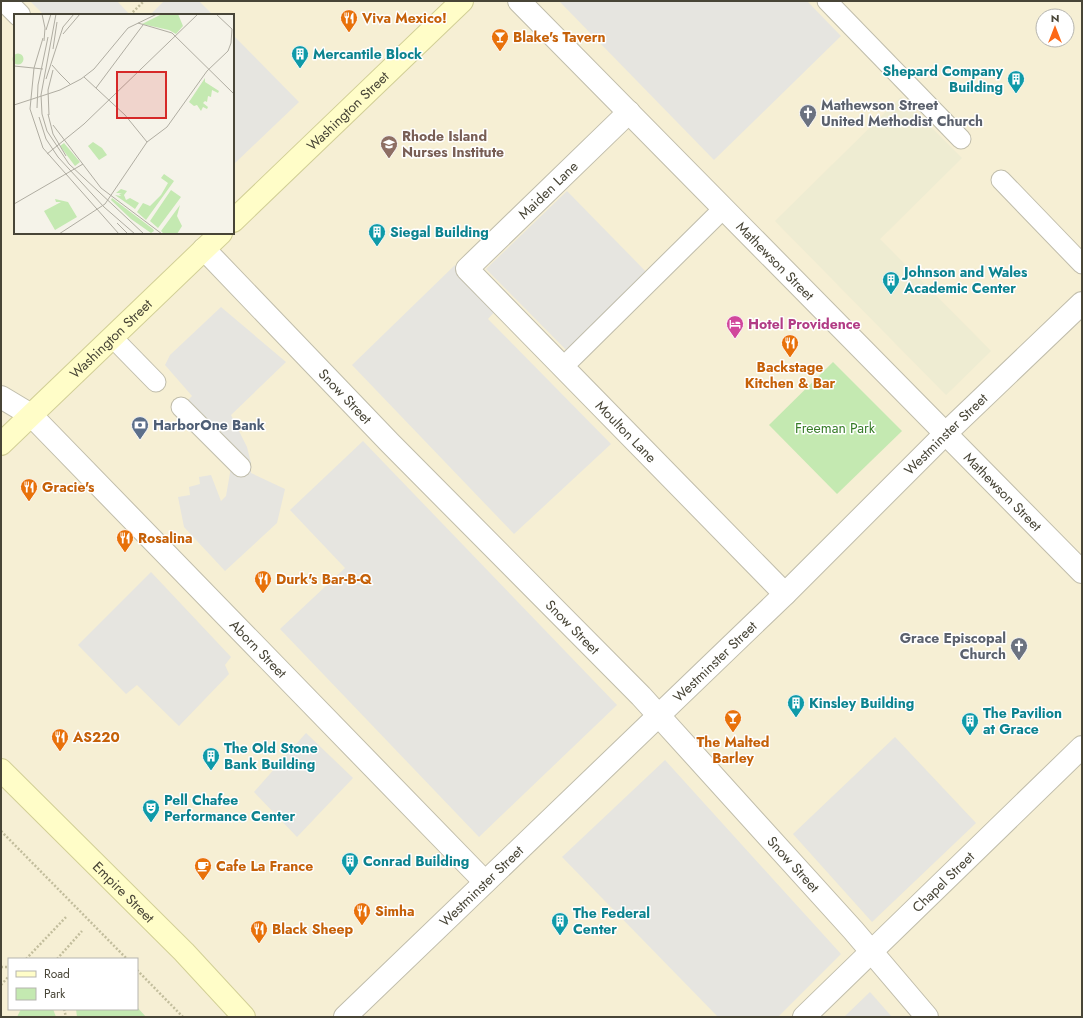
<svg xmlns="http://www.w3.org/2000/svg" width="1083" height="1018" font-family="Jost,sans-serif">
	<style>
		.commercial { fill: #f6efd4; fill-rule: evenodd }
		.education { fill: #eeecd2 }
		.green { fill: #c4e9b1 }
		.parking { fill: #e6e5e0 }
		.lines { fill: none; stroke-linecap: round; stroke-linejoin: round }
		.service-casing { stroke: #c0bdab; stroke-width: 21 }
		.minor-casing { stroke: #c0bdab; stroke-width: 24 }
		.tertiary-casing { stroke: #c0bdab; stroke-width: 24 }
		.secondary-casing { stroke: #d2cf96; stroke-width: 24 }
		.path { stroke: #c2bd9c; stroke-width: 2.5; stroke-dasharray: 2 2; stroke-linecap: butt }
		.service { stroke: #fff; stroke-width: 19 }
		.minor { stroke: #fff; stroke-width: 22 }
		.tertiary { stroke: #fff; stroke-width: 22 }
		.secondary { stroke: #fffdc8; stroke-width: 22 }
		.labels { text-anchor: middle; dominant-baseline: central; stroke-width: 3; stroke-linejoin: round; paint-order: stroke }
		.food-label { font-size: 14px; font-weight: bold; fill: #c56008; stroke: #fff; text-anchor: start }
		.culture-label { font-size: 14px; font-weight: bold; fill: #0d838f; stroke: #fff; text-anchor: start }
		.worship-label { font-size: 14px; font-weight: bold; fill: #5b616d; stroke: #fff; text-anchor: start }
		.street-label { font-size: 14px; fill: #484537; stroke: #fff }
		.education-label { font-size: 14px; font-weight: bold; fill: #785e54; stroke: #fff; text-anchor: start }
		.hotel-label { font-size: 14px; font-weight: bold; fill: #b23c85; stroke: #fff; text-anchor: start }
		.service-label { font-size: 14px; font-weight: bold; fill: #4e5e75; stroke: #fff; text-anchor: start }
		.park-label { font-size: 14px; fill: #377c28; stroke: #fff }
		.inset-road { fill: none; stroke: #b0ada2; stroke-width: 1 }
		.view { fill: #d62828; fill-opacity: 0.15; stroke: #d62828; stroke-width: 2 }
		.inset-edge { fill: none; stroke: #484537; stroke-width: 2 }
	</style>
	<rect width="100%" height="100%" fill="#f5f3e9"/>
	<path class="commercial" d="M1,1H1082V1017H1ZM15,15H233V233H15ZM1043,16H1067V40H1043ZM9,959H137V1009H9Z"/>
	<path class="education" d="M901,97L962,158L880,239L991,351L946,395L775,221Z"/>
	<g class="green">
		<path d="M833,362L902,431L837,494L769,425Z"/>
		<path d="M137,1007L146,1017H77L76,1009H137Z"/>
		<path d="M21,1009H53L56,1017H17Z"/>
	</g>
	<g class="parking">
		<path d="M30,1H117L130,15H44Z"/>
		<path d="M164,1H199L213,15H150Z"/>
		<path d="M559,1H807L841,36L714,160Z"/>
		<path d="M233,35L299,102L233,165Z"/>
		<path d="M567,191L658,284L578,362L486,269Z"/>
		<path d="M455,265L498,308L488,319L611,444L514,534L352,365Z"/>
		<path d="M221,307L286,362L231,415L247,447L251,463V473L285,489L277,523L225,571L184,527L178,497L190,495L189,487L200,484L199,477L211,475L221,501L226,496L233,456L221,432L188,400L192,396L165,365L170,355Z"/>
		<path d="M363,441L617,705L479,837L280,629L345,568L290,510Z"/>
		<path d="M151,572L231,657L225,665L229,674L179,726L137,685L126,694L78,645Z"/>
		<path d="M306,733L353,778L297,837L254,792Z"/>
		<path d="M895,737L976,823L872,922L793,834Z"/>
		<path d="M665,760L841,954L778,1017H718L562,857Z"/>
		<path d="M870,992L892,1017H844Z"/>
	</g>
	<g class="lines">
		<g class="service-casing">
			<g id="service">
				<path d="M827,1L961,139"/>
				<path d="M1001,180L1082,264"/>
				<path d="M112,337L156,382"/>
				<path d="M563,367L724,208"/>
				<path d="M181,407L241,467"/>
			</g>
		</g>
		<g class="minor-casing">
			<g id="minor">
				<path d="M5,1L19,15"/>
				<path id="s1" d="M629,112L467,269L785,594"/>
				<path id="s2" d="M1,397L31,415L485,882"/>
				<path id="s3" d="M804,1017L1082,747"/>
			</g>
		</g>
		<g class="tertiary-casing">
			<g id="tertiary">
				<path id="s4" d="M519,1L1082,572"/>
				<path id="s5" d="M204,249L390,443L641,696L853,930L927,1017"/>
				<path id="s6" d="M345,1017L785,594L946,433L1082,303"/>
			</g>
		</g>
		<g class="secondary-casing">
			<g id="secondary">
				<path id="s7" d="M233,221L462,1"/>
				<path id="s8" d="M1,444L221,233"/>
				<path id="s9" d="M1,770L184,952L244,1017"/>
			</g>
		</g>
		<g class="path">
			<path d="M130,15L144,1"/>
			<path d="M1,831L127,959"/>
			<path d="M26,959L67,916"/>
			<path d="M57,959L82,931"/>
			<path d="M1,967H9"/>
			<path d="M137,970L183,1017"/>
			<path d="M1,985L9,976"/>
			<path d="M64,1009L66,1017"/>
		</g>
		<use href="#service" class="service"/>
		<use href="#minor" class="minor"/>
		<use href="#tertiary" class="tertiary"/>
		<use href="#secondary" class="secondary"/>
	</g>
	<defs>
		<g id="restaurant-pin" transform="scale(0.9)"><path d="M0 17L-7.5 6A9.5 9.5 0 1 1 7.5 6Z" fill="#e8710a" stroke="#fff"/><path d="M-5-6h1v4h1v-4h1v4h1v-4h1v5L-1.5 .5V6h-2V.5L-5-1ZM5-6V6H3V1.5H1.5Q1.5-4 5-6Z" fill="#fff"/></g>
		<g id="bar-pin" transform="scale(0.9)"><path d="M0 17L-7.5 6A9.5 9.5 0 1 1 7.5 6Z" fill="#e8710a" stroke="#fff"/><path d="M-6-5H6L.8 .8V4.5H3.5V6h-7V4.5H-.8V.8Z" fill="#fff"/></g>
		<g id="building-pin" transform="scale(0.9)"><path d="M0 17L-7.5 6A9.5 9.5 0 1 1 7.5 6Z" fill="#0f9aa8" stroke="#fff"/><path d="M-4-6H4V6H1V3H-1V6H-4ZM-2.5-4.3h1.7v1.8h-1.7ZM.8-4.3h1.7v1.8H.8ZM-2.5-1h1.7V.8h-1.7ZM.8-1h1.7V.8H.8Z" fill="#fff"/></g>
		<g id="church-pin" transform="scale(0.9)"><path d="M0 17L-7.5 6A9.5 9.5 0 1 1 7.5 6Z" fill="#6b7280" stroke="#fff"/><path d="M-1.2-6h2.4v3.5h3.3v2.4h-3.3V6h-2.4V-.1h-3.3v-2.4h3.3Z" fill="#fff"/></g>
		<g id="school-pin" transform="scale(0.9)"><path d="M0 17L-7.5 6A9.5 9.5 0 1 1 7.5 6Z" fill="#8d6e63" stroke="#fff"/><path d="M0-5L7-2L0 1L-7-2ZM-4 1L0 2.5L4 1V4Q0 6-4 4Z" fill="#fff"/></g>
		<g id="hotel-pin" transform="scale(0.9)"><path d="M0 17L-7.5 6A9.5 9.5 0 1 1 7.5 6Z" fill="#d1479c" stroke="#fff"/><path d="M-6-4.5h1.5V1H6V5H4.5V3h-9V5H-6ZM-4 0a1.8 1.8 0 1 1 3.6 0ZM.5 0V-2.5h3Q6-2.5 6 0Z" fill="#fff"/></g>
		<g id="bank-pin" transform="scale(0.9)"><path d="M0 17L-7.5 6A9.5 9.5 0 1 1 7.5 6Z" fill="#5c6f8a" stroke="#fff"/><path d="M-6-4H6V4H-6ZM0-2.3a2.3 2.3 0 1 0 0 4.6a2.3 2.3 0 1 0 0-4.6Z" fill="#fff"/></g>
		<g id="theatre-pin" transform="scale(0.9)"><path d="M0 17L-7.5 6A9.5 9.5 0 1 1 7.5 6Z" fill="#0f9aa8" stroke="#fff"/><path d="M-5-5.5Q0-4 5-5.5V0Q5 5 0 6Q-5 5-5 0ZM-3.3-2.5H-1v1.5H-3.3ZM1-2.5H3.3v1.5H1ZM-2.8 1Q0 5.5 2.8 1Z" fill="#fff"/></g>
		<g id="cafe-pin" transform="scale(0.9)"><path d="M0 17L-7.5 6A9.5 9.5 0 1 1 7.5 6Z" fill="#e8710a" stroke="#fff"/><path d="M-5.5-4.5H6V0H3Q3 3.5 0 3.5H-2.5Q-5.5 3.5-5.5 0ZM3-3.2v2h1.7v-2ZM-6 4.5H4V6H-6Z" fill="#fff"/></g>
	</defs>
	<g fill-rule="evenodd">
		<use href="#restaurant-pin" x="349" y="18"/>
		<use href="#bar-pin" x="500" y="37"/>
		<use href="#building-pin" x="300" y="54"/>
		<use href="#building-pin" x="1016" y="79"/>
		<use href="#church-pin" x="808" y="113"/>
		<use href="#school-pin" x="389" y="144"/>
		<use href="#building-pin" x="377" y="232"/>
		<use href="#building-pin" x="891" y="280"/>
		<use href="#hotel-pin" x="735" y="324"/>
		<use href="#restaurant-pin" x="790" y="343"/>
		<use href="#bank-pin" x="140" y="425"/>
		<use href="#restaurant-pin" x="29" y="487"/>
		<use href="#restaurant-pin" x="125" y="538"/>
		<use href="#restaurant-pin" x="263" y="579"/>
		<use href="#church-pin" x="1019" y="646"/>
		<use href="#building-pin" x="796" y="703"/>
		<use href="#bar-pin" x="733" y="718"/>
		<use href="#building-pin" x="970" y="721"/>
		<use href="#restaurant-pin" x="60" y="737"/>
		<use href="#building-pin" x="211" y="756"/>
		<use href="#theatre-pin" x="151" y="808"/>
		<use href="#building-pin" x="350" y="861"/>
		<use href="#cafe-pin" x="203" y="866"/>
		<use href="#restaurant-pin" x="362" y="911"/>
		<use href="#building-pin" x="560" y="921"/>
		<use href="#restaurant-pin" x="259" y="929"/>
	</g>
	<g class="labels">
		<g class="food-label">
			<text x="362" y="18">Viva Mexico!</text>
			<text x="513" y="37">Blake's Tavern</text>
			<text x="790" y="367" text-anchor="middle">Backstage<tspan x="790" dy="16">Kitchen &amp; Bar</tspan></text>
			<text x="42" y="487">Gracie's</text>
			<text x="138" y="538">Rosalina</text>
			<text x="276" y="579">Durk's Bar-B-Q</text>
			<text x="73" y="737">AS220</text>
			<text x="733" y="742" text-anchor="middle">The Malted<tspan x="733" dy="16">Barley</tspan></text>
			<text x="216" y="866">Cafe La France</text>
			<text x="375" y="911">Simha</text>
			<text x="272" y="929">Black Sheep</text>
		</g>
		<g class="culture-label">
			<text x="313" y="54">Mercantile Block</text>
			<text x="1003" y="71" text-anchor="end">Shepard Company<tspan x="1003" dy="16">Building</tspan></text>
			<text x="390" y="232">Siegal Building</text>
			<text x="904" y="272">Johnson and Wales<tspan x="904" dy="16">Academic Center</tspan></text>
			<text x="809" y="703">Kinsley Building</text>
			<text x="983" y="713">The Pavilion<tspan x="983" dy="16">at Grace</tspan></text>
			<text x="224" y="748">The Old Stone<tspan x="224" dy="16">Bank Building</tspan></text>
			<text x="164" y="800">Pell Chafee<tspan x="164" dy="16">Performance Center</tspan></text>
			<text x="363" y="861">Conrad Building</text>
			<text x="573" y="913">The Federal<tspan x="573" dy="16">Center</tspan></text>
		</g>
		<g class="worship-label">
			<text x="821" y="105">Mathewson Street<tspan x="821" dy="16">United Methodist Church</tspan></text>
			<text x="1006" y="638" text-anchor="end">Grace Episcopal<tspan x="1006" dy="16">Church</tspan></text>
		</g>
		<g class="street-label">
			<text stroke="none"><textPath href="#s7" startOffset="159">Washington Street</textPath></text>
			<text transform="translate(548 190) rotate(-44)">Maiden Lane</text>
			<text stroke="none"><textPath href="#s4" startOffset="365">Mathewson Street</textPath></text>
			<text stroke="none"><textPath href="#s8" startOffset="152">Washington Street</textPath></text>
			<text stroke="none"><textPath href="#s5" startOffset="204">Snow Street</textPath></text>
			<text stroke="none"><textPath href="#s1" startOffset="453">Moulton Lane</textPath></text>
			<text stroke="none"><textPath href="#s6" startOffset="837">Westminster Street</textPath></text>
			<text stroke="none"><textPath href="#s4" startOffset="689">Mathewson Street</textPath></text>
			<text stroke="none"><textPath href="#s5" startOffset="528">Snow Street</textPath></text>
			<text stroke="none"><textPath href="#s2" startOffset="361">Aborn Street</textPath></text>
			<text stroke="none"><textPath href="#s6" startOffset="513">Westminster Street</textPath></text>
			<text stroke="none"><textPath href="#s5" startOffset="852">Snow Street</textPath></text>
			<text stroke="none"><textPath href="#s3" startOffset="194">Chapel Street</textPath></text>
			<text stroke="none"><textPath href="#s6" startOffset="189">Westminster Street</textPath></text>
			<text stroke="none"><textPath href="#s9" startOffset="173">Empire Street</textPath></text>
		</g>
		<g class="education-label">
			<text x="402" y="136">Rhode Island<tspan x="402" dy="16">Nurses Institute</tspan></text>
		</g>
		<g class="hotel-label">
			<text x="748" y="324">Hotel Providence</text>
		</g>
		<g class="service-label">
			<text x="153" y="425">HarborOne Bank</text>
		</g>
		<g class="park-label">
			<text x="835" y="428">Freeman Park</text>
		</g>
	</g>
	<g transform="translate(14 14)">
		<rect width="220" height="220" fill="#f5f3e9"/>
		<path d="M148,0H164L169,12L162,20L155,16L128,10ZM-1.5 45a5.5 5.5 0 1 1 11 0a5.5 5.5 0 1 1-11 0ZM191,64V68L205,77L204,79L198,76L197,83L194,82L193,88L191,87L189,89L194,93L193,95L189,93L187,97L183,91L180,92L175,88ZM79,128L88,134L93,141L85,146L74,132ZM50,129L66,148L61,152L46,132ZM150,160L160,167L132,206L123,198L129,189L136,192L147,181L154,169L147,164ZM107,175L113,177L110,181L112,186L116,184L125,189L121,195L101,181L107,182L105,180L108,179H102ZM157,176L167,183L144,214L136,207ZM98,184L139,215L140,217L137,219L117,205L97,186ZM41,185L54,188L63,203L41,216L30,197L47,188H42ZM166,191L163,202L168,212L163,220H150L147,217Z" fill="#c4e9b1"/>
		<path class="inset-road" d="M28,0L31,14L30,27M42,0L27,81L28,100L33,117L55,150L130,220M124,9L158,19L220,80M32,16L37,0M49,20L66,0M39,35L43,8M38,51L46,60M0,52L29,55M20,54L16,95L29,134L105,220M20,54L29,24M45,59L57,71M70,63L111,101L133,128M32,65L49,13L60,0M82,74L129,11M0,91L46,76L67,65L80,55L114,14L143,0M23,94L24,71L34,23M34,100L39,120L52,142M35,101L34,76L39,56M25,103L32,125L44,143L90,193L121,220M39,111L87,174L148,220M33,140L70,110L184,0M0,190L69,150M103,209L114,220M45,220L91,190L133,128L153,113L193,57L214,37L217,29L218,15L202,0"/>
		<path class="view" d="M103,58H152V104H103Z"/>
		<rect width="220" height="220" class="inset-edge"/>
	</g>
	<rect width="1083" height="1018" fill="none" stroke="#484537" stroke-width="4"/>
	<rect x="8" y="958" width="130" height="52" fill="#ffffff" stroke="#b6b5af"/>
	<rect x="16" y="971" width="20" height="6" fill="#fffdc8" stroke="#b6b5af"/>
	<text x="44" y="978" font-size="12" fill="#484537">Road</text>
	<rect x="16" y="988" width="20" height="12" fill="#c4e9b1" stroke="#b6b5af"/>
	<text x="44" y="998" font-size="12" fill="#484537">Park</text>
	<g transform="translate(1055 28)"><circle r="19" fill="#ffffff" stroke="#b6b5af"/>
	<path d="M0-3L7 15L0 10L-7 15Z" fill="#fd6917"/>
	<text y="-6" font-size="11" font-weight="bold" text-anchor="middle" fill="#484537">N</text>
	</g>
</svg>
